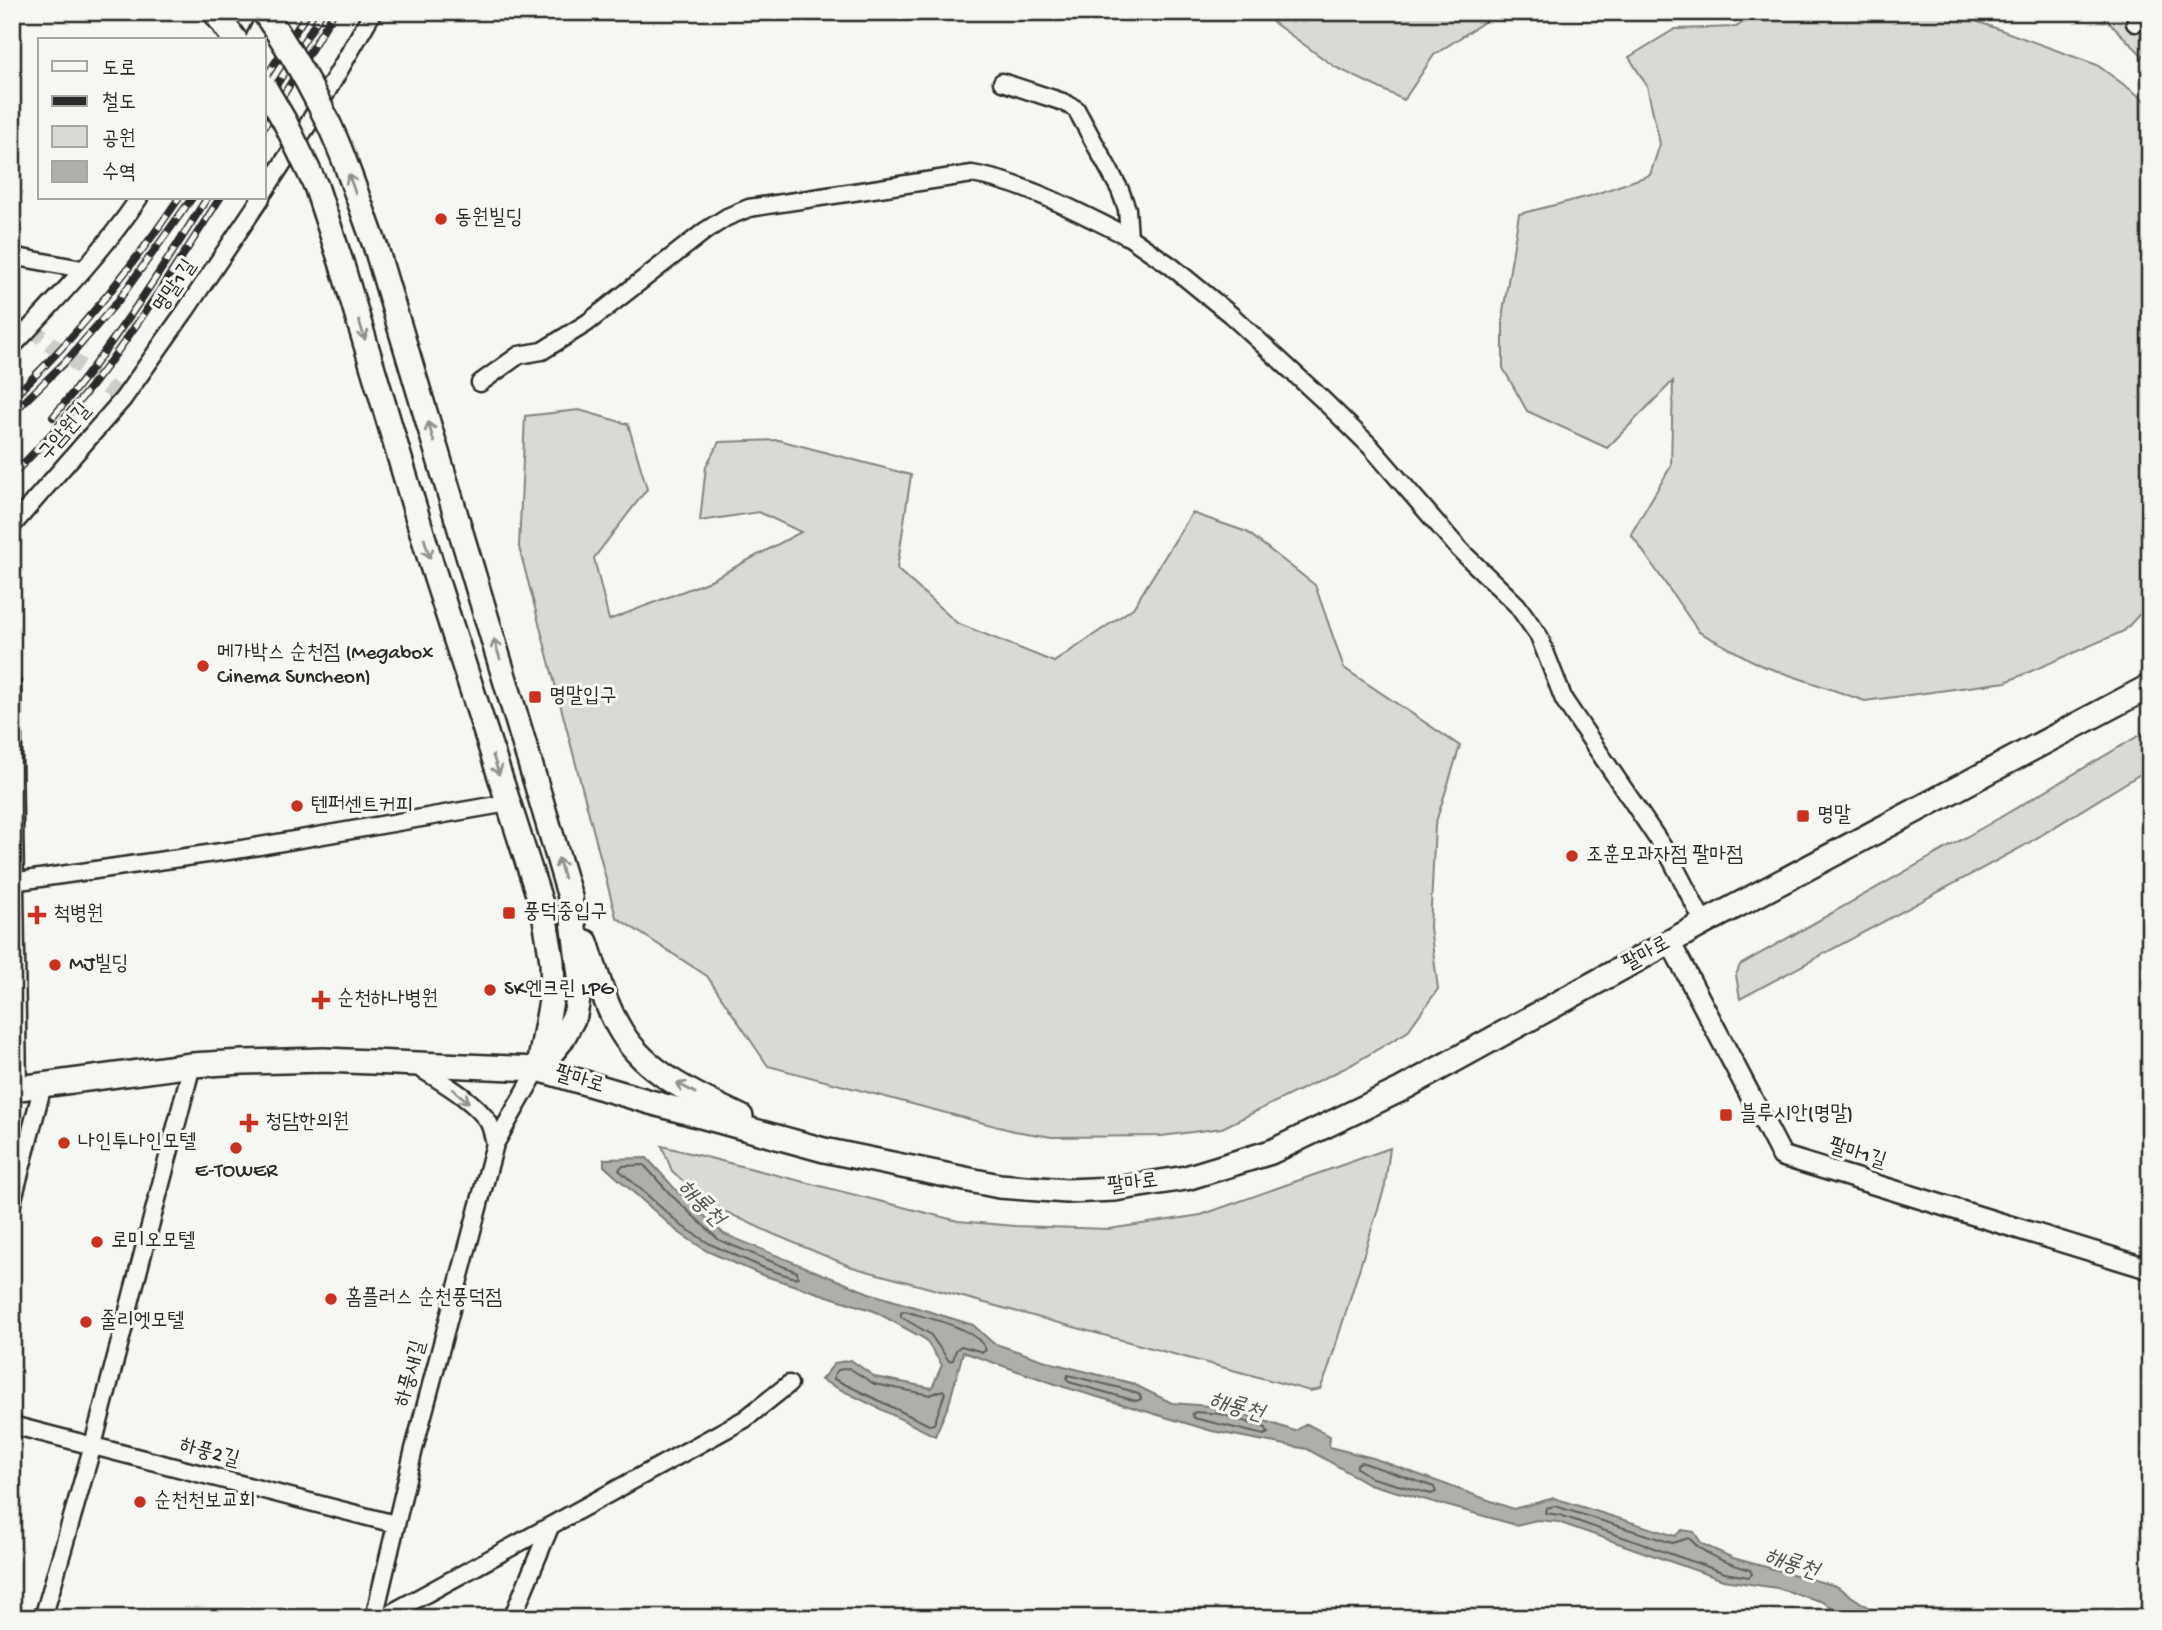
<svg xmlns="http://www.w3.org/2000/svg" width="2162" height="1630" font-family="'Gochi Hand','Poor Story',sans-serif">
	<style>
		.green { fill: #d9d9d5; stroke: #828280; stroke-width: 2 }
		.water { fill: #aeaeab; stroke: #7a7a78; stroke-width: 2 }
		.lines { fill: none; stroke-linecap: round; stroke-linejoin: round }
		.shore { stroke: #5f5f5e; stroke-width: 2 }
		.minor-tunnel { stroke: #cdcdca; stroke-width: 16; stroke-dasharray: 16 8; stroke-linecap: butt }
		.minor-casing { stroke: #2b2b2b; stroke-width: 21 }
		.tertiary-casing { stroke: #2b2b2b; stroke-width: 24 }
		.secondary-casing { stroke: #2b2b2b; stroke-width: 28 }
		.minor { stroke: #f6f6f2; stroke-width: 16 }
		.tertiary { stroke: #f6f6f2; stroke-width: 19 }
		.secondary { stroke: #f6f6f2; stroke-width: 23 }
		.rail-casing { stroke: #2b2b2b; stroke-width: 8 }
		.rail { stroke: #f6f6f2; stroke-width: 5; stroke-dasharray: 16; stroke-linecap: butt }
		.secondary-bridge-casing { stroke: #2b2b2b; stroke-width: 28; stroke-linecap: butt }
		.secondary-bridge { stroke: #f6f6f2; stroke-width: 23 }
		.oneway { stroke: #90908e }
		.poi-dot { fill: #c8321e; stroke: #f6f6f2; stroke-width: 2.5 }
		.labels { text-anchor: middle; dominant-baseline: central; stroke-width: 6; stroke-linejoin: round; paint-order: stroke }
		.poi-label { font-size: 21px; fill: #2b2b2b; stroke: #f6f6f2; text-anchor: start }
		.street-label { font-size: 21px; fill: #2b2b2b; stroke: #f6f6f2 }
		.water-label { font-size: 23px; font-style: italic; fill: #525251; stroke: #f6f6f2 }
	</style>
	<rect width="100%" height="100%" fill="#f6f6f2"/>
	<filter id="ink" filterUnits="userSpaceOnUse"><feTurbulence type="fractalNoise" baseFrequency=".0143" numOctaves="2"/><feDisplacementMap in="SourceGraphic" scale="14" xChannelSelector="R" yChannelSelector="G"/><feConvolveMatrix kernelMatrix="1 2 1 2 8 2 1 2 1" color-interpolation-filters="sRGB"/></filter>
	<g filter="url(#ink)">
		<g class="green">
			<path d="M1259,12H1499L1434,55L1404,100L1335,67Z"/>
			<path d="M1759,12H1941L1965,17L2097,65L2150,104V603L2124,631L2006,682L1865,701L1760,665L1699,632L1631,534L1671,466L1673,381L1607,448L1527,411L1503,368V312L1519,214L1590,196L1650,175L1660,144L1647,86L1629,57L1675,29L1736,27Z"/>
			<path d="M2098,12H2150V60L2143,56Z"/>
			<path d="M579,410L628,424L647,489L594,558L609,620L707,582L801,532L759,512L700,521L706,466L719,442L779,440L911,475L897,569L957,623L1054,662L1133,608L1192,513L1247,532L1315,585L1344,668L1460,746L1435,825L1430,927L1438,989L1407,1032L1349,1066L1222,1128L1162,1136L1052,1137L1014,1131L768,1066L707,976L616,917L519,547L525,416Z"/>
			<path d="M2150,729V768L2022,847L1740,999L1736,975L1740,965L1989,824Z"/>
			<path d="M662,1146L958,1221L1015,1226L1109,1229L1201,1215L1390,1148L1385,1186L1327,1373L1320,1389L1310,1391L852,1267L773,1234L707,1203L672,1171Z"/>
		</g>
		<path class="water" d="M647,1158L676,1190L724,1234L869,1293L973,1325L993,1343L1052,1363L1131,1383L1172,1403L1222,1407L1295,1431L1307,1424L1330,1436L1329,1447L1373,1458L1513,1509L1554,1498L1675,1536L1682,1530L1694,1532L1702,1544L1733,1558L1836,1586L1884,1618H1846L1823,1602L1777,1588L1723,1580L1558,1522L1537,1520L1516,1525L1369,1484L1307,1449L1212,1431L1064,1387L963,1352L949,1404L935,1436L821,1380L835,1363L851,1360L875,1377L932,1388L942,1365L925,1339L874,1311L762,1275L707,1251L678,1232L604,1166V1159Z"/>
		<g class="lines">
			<g class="shore">
				<path d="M644,1165L671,1195L719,1240L797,1272L798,1277L795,1278L764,1268L710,1244L682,1226L619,1170L622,1166Z"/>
				<path d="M904,1311C927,1318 977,1327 986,1350L983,1352L961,1346L956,1350L953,1360L949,1361L930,1334L901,1317V1313Z"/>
				<path d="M849,1368L874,1384L930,1395L943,1390L945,1393L934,1424L929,1425L834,1379V1375L838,1370Z"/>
				<path d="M1068,1375L1128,1390L1140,1395L1141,1399L1136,1401L1069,1382L1067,1379Z"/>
				<path d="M1196,1412L1221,1414L1266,1428L1268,1433L1264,1435L1194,1418L1192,1414Z"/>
				<path d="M1361,1462L1434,1487L1436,1492L1431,1494L1372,1478L1357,1468V1464Z"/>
				<path d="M1555,1506L1672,1543L1689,1538C1705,1556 1727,1563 1750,1570L1752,1574L1749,1577L1725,1573L1560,1515L1545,1513L1546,1508Z"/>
			</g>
			<path class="minor-tunnel" d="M30,328L123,399"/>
			<g class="minor-casing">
				<g id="minor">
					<path d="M2135,23L2140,12"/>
					<path d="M233,40L247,12"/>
					<path d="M1002,82L1063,102L1076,109L1120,190L1127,209L1129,237L1171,266L1231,315L1322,399L1370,446L1460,550L1517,605L1539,636L1564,700L1671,859L1704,923"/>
					<path d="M264,192L307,126L373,12"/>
					<path d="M12,256L82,269"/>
					<path d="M12,347C56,300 103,252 139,198"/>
					<path d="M480,383L519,355L542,351L587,323L705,231L727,217L749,208L972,174C1027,183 1079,213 1129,237"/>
					<path d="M12,526L123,399L186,310L261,198"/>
					<path d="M12,684L18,1088"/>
					<path d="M12,882L242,849L508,803"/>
					<path d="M415,1065C438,1080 474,1099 489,1123C492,1129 493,1137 495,1144"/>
					<path d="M12,1203L43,1085"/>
					<path d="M12,1425L395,1524"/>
					<path d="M43,1618L93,1445L192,1065"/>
					<path d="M374,1618L414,1449L495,1144L538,1069"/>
					<path d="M382,1618L745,1419L789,1384"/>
					<path d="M512,1618L550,1527"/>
				</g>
			</g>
			<g class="tertiary-casing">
				<path id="tertiary" d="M1670,942L1782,1156L2150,1269"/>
			</g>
			<g class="secondary-casing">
				<g id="secondary">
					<path d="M376,248L570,897L581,983L575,1015L561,1041L538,1069"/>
					<path d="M342,265L432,566L544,913L552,961L553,990L539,1066"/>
					<path d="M586,942C596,972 605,1006 622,1033C647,1074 699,1097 741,1117"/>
					<path d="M12,1089L192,1065L243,1062L324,1060L538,1069L650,1102L824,1150L999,1186L1067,1191L1115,1189L1186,1178L1271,1152L1400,1090L1704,923L2150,686"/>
				</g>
			</g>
			<use href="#minor" class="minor"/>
			<use href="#tertiary" class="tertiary"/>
			<use href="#secondary" class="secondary"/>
			<g class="rail-casing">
				<g id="rail">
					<path d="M264,80L308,12"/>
					<path d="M264,105L322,12"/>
					<path d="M264,127L334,12"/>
					<path d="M12,398C76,338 130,270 179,198"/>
					<path d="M12,414L68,359L118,301L192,198"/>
					<path d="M53,417C111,348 159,274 207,198"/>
					<path d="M12,475C97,392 156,297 220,198"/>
				</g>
			</g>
			<use href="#rail" class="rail"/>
			<g class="secondary-bridge-casing">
				<g id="secondary-bridge">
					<path d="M215,12L235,40"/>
					<path d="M264,12C284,41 303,72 319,104C343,149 358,200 376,248"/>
					<path d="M264,86L285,122L316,186L342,265"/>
				</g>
			</g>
			<use href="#secondary-bridge" class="secondary-bridge"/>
		</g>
		<defs><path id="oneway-shaft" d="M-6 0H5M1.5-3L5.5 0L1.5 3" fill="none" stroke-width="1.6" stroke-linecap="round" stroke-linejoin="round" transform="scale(1.75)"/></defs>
		<g class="oneway">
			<use href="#oneway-shaft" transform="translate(352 184) rotate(-110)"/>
			<use href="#oneway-shaft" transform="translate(362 330) rotate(73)"/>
			<use href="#oneway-shaft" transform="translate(431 432) rotate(-107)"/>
			<use href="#oneway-shaft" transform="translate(427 548) rotate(73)"/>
			<use href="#oneway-shaft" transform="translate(497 649) rotate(-107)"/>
			<use href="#oneway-shaft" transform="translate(496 765) rotate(72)"/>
			<use href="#oneway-shaft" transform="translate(561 868) rotate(-106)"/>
			<use href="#oneway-shaft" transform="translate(686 1088) rotate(-151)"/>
			<use href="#oneway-shaft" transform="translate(461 1096) rotate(40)"/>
		</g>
	</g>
	<g class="poi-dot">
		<circle cx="441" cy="219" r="7"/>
		<circle cx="203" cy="666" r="7"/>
		<rect x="528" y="690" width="14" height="14" rx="3.5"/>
		<circle cx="297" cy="806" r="7"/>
		<rect x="1796" y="809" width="14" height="14" rx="3.5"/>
		<circle cx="1572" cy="856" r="7"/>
		<rect x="502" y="906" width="14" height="14" rx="3.5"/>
		<path d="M33.5 904.5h7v7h7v7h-7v7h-7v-7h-7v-7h7z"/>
		<circle cx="55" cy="965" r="7"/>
		<circle cx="490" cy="990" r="7"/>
		<path d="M317.5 989.5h7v7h7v7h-7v7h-7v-7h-7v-7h7z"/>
		<rect x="1719" y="1108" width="14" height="14" rx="3.5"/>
		<path d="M245.5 1112.5h7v7h7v7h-7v7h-7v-7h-7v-7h7z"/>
		<circle cx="64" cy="1143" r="7"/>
		<circle cx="236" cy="1148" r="7"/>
		<circle cx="97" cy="1242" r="7"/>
		<circle cx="331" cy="1299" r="7"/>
		<circle cx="86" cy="1322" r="7"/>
		<circle cx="140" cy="1502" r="7"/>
	</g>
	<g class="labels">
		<g class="poi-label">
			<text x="455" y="219">동원빌딩</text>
			<text x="217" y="654">메가박스 순천점 (Megabox<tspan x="217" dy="24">Cinema Suncheon)</tspan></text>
			<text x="549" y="697">명말입구</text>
			<text x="311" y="806">텐퍼센트커피</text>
			<text x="1817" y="816">명말</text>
			<text x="1586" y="856">조훈모과자점 팔마점</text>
			<text x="523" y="913">풍덕중입구</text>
			<text x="53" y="915">척병원</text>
			<text x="69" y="965">MJ빌딩</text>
			<text x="504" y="990">SK엔크린 LPG</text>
			<text x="337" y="1000">순천하나병원</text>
			<text x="1740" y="1115">블루시안(명말)</text>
			<text x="265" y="1123">청담한의원</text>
			<text x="78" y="1143">나인투나인모텔</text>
			<text x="236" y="1172" text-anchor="middle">E-TOWER</text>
			<text x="111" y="1242">로미오모텔</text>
			<text x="345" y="1299">홈플러스 순천풍덕점</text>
			<text x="100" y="1322">줄리엣모텔</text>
			<text x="154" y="1502">순천천보교회</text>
		</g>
		<g class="street-label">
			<text transform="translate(176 287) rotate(-56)">명말1길</text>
			<text transform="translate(66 433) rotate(-49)">구암원길</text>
			<text transform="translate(1647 955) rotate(-29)">팔마로</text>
			<text transform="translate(579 1081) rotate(17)">팔마로</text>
			<text transform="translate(1857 1155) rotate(17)">팔마1길</text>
			<text transform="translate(1133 1185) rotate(-7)">팔마로</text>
			<text transform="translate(412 1374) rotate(-75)">하풍새길</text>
			<text transform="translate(209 1454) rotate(15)">하풍2길</text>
		</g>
		<g class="water-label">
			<text transform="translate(700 1204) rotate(45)">해룡천</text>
			<text transform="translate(1236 1408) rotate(16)">해룡천</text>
			<text transform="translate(1791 1565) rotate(18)">해룡천</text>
		</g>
	</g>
	<rect width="2162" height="1630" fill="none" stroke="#f6f6f2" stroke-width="42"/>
	<rect x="21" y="21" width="2120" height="1588" fill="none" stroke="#2b2b2b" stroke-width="2.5" filter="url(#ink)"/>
	<rect x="38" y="38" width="228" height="161" fill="#f6f6f2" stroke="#a5a5a2" stroke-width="2"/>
	<rect x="52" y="61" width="35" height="10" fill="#f6f6f2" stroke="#a5a5a2" stroke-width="2"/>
	<text x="102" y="74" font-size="21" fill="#2b2b2b">도로</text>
	<rect x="52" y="96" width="35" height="10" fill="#2b2b2b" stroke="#a5a5a2" stroke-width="2"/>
	<text x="102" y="108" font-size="21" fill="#2b2b2b">철도</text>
	<rect x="52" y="126" width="35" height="21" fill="#d9d9d5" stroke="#a5a5a2" stroke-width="2"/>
	<text x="102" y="144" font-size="21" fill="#2b2b2b">공원</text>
	<rect x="52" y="161" width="35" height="21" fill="#aeaeab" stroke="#a5a5a2" stroke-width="2"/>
	<text x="102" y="178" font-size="21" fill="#2b2b2b">수역</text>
</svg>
